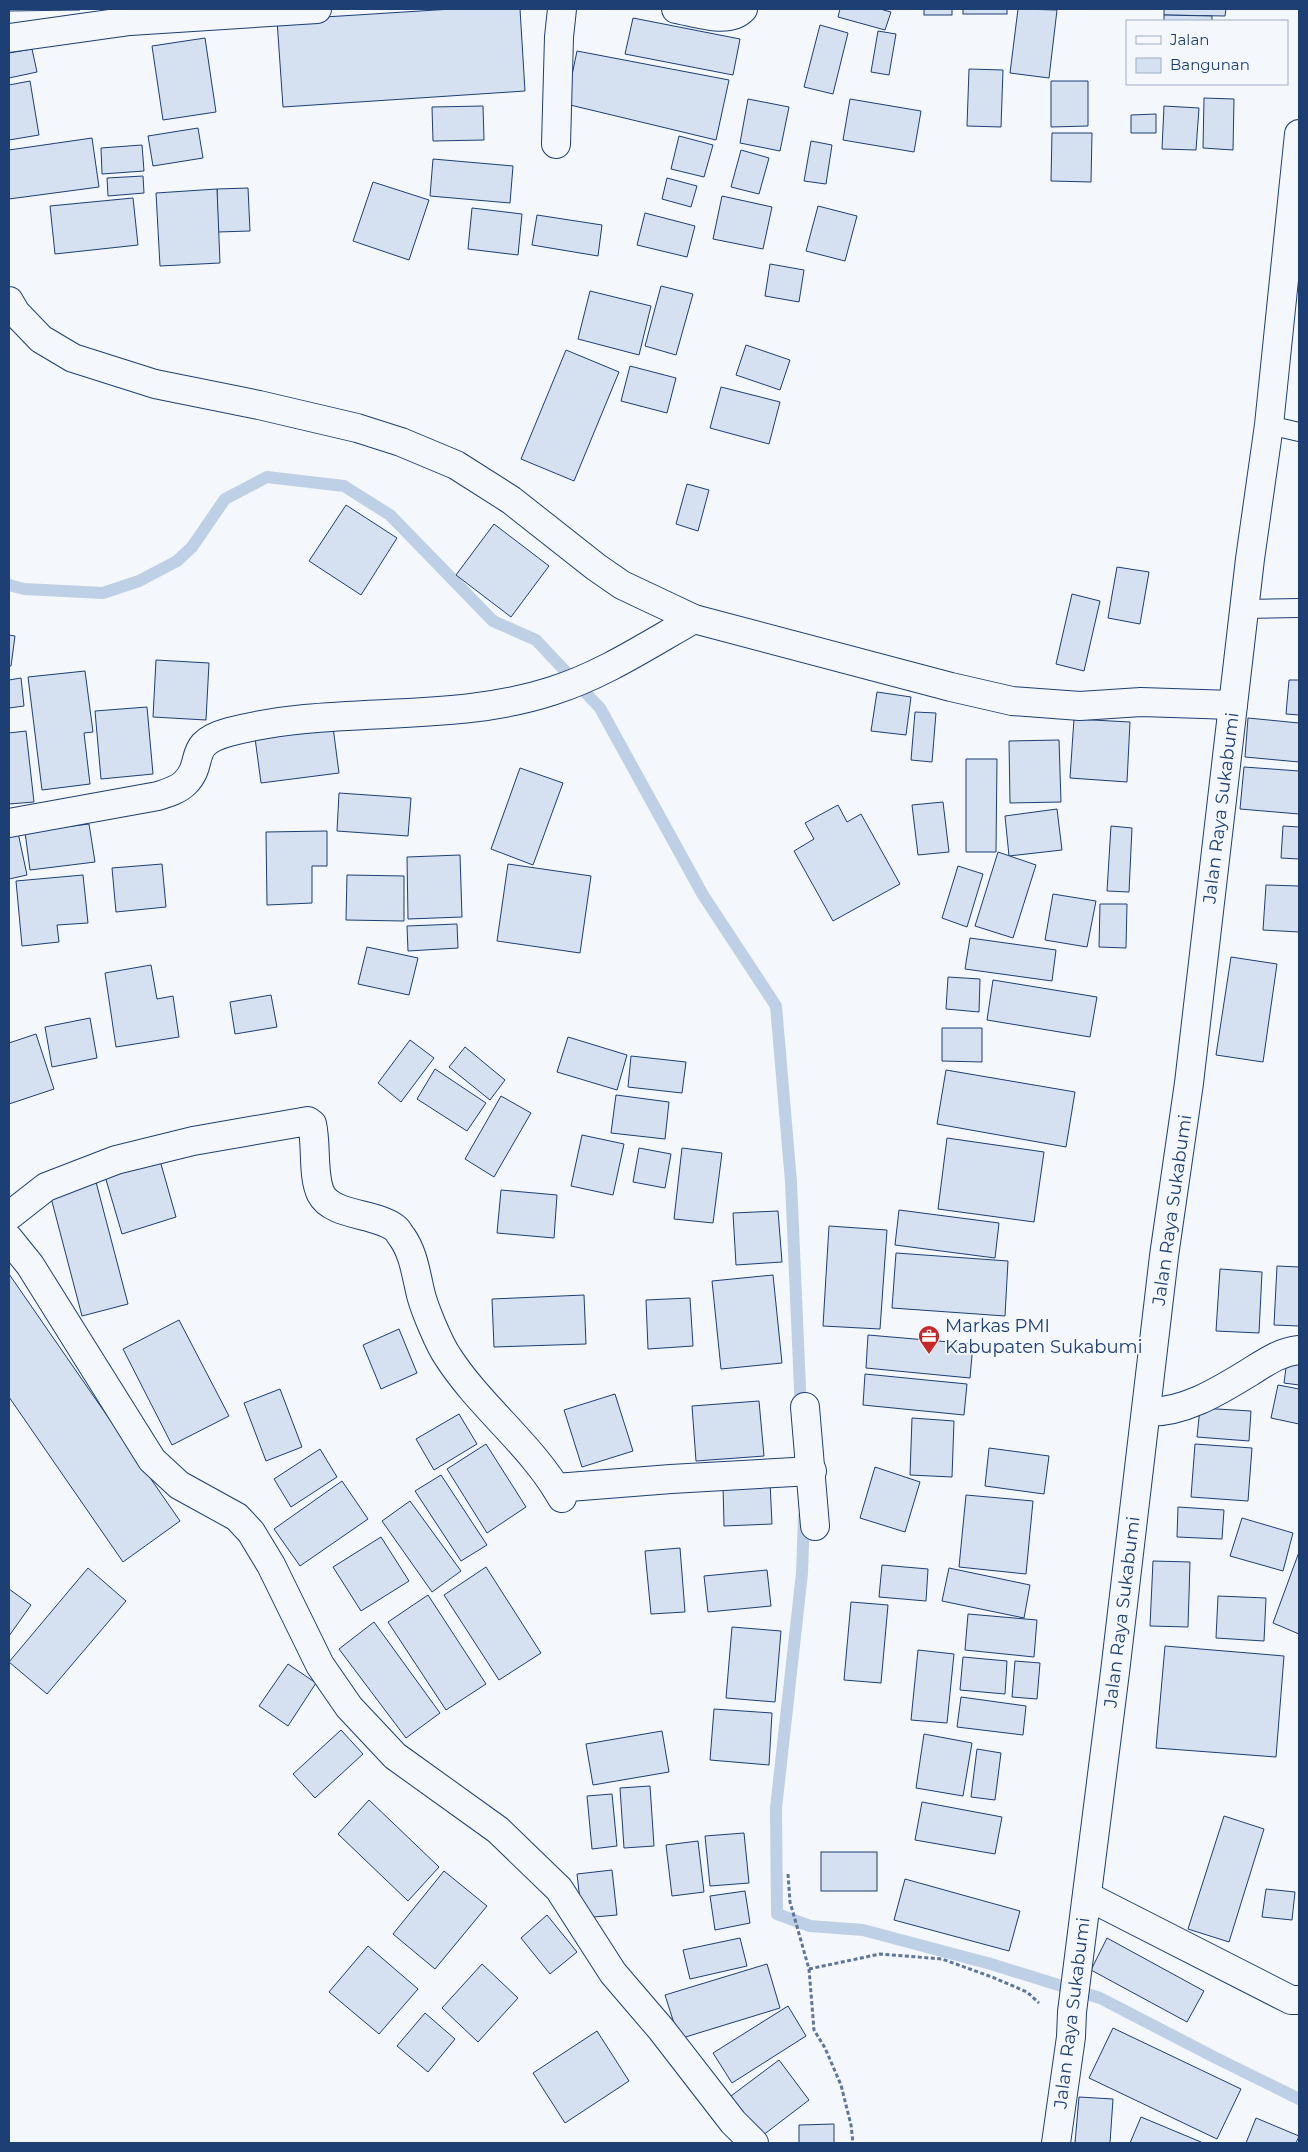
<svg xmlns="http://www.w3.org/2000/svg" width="1308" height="2152" font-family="Montserrat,sans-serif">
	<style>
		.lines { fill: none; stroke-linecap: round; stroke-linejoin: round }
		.stream { stroke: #bed0e5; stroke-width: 12 }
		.building { fill: #d5e0f0; stroke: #1d3f73 }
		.service-casing { stroke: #1d3f73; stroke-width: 20 }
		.minor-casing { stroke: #1d3f73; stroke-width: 30 }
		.trunk-casing { stroke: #1d3f73; stroke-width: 30 }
		.path { stroke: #5e769c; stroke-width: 3; stroke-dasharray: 4 2.5; stroke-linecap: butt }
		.service { stroke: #f4f7fb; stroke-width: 18 }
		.minor { stroke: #f4f7fb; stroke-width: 28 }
		.trunk { stroke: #f4f7fb; stroke-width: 28 }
		.labels { text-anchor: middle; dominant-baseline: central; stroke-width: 4; stroke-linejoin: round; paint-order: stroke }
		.street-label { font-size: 18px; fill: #1d3f73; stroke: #f4f7fb }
		.poi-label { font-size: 18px; fill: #1d3f73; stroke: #f4f7fb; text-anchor: start }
	</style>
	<rect width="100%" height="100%" fill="#f4f7fb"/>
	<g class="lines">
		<g class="stream">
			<path d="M9,585L24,589L103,593L139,581L177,561L192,547L225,499L267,477L344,486L390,515L493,621L536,640L600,708L703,895L776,1006L791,1182L801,1411"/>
			<path d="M804,1516L802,1573L776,1808L777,1914L810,1926L863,1930L991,1964L1100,1998L1216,2058L1299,2099"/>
		</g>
	</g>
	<g class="building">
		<path d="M9,9H80V10L9,11Z"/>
		<path d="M452,9H520L525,91L283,107L277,20Z"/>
		<path d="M840,9H880L891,12L885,30L838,17Z"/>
		<rect x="924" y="9" width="28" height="6"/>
		<rect x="963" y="9" width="44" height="5"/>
		<path d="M1018,9L1057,10L1049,78L1010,73Z"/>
		<path d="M1164,9H1226L1225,16L1164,15Z"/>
		<path d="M1164,15L1212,16V21H1164Z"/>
		<path d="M633,18L740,39L733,75L625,54Z"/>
		<path d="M820,25L848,33L833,94L804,87Z"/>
		<path d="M878,31L896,34L889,75L871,72Z"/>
		<path d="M205,38L216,112L163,120L152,46Z"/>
		<path d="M32,49L37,72L9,78V53Z"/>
		<path d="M577,51L729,80L716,140L566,104Z"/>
		<path d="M969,69L1003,70L1001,127L967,126Z"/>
		<path d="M30,81L39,135L9,140V85Z"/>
		<path d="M1051,81H1088V126L1051,127Z"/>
		<path d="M1204,98L1234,99L1233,150L1203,148Z"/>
		<path d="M748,99L789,107L780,151L740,143Z"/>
		<path d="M850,99L921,111L914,152L843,140Z"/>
		<path d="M483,106L484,140L433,141L432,107Z"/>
		<path d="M1164,106L1199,108L1196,150L1162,149Z"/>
		<path d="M1156,114V133H1131V115Z"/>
		<path d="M198,128L203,158L153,166L148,136Z"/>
		<path d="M1052,133H1092L1091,182L1051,181Z"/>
		<path d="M679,136L713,145L704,177L671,169Z"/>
		<path d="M92,138L99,187L9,199V150Z"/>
		<path d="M811,141L832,145L826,184L804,181Z"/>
		<path d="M142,145L144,171L102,174L101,148Z"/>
		<path d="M741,150L769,158L759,194L731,187Z"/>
		<path d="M433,159L513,166L510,203L430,196Z"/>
		<path d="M143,176L144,193L108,196L107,178Z"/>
		<path d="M667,178L697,186L691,207L662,199Z"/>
		<path d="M373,182L429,200L409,260L353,241Z"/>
		<path d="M248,188L250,231L218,232L217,189Z"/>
		<path d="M217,189L220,263L160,266L156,193Z"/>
		<path d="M722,196L772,207L763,249L713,239Z"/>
		<path d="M133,198L138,245L55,254L50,206Z"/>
		<path d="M818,206L857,216L845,261L806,251Z"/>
		<path d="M472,208L522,214L518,255L468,249Z"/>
		<path d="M645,213L695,226L687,257L637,245Z"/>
		<path d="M537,215L602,225L598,256L532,245Z"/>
		<path d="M770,264L804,270L799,302L765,296Z"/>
		<path d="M661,286L693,294L676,355L645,346Z"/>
		<path d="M590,291L651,306L639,355L578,339Z"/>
		<path d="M746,345L790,360L780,390L736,375Z"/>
		<path d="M566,350L619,372L574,481L521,459Z"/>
		<path d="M630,366L676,378L667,413L621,401Z"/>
		<path d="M721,387L780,402L769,444L710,428Z"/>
		<path d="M687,484L709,490L698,531L676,524Z"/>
		<path d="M346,505L397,538L361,595L309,561Z"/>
		<path d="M494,524L549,566L511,617L456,575Z"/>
		<path d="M1117,567L1149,572L1140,624L1108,618Z"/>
		<path d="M1072,594L1100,601L1084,671L1056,664Z"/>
		<path d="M9,635L15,636L11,666H9Z"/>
		<path d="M156,660L209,663L206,720L153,717Z"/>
		<path d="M85,671L93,732L84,733L90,784L42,790L28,677Z"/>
		<path d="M21,678L24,706L9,708V680Z"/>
		<path d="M1289,680H1299V715L1286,714Z"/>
		<path d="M877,692L911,697L906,735L871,731Z"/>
		<path d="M147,707L153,774L101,779L95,711Z"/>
		<path d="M915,712L936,713L932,762L911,760Z"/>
		<path d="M1248,718L1299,723V762L1245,757Z"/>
		<path d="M1074,719L1130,722L1127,782L1070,778Z"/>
		<path d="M333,727L339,773L261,783L255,738Z"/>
		<path d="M26,731L34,802L9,804V733Z"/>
		<path d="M1059,740L1061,802L1010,803L1009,741Z"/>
		<path d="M966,759H997L996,852H966Z"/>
		<path d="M1244,767L1299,771V814L1240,809Z"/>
		<path d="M520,768L563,783L533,865L491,849Z"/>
		<path d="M339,793L411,798L408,836L337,831Z"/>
		<path d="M943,802L949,852L918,855L912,805Z"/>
		<path d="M838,805L847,822L861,814L900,884L833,921L794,851L814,839L805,823Z"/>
		<path d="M1057,809L1062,850L1009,856L1005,816Z"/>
		<path d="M89,824L95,862L30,870L25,832Z"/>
		<path d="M1111,826L1132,828L1129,892L1107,891Z"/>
		<path d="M1283,826L1299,827V859L1281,858Z"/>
		<path d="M17,828L27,875L9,879V830Z"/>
		<path d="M327,831V866H312V903L267,905L266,832Z"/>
		<path d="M998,852L1036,865L1013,938L975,926Z"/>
		<path d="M460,855L462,917L408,919L407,857Z"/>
		<path d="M162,864L166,907L116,912L112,868Z"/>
		<path d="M508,864L591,876L580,953L497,941Z"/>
		<path d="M958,866L983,874L967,927L942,918Z"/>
		<path d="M83,875L88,923L57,925L59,942L22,946L16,881Z"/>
		<path d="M347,875L404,876V921L346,920Z"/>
		<path d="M1266,885L1299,886V932L1263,930Z"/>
		<path d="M1053,894L1096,901L1087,947L1045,940Z"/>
		<path d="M1100,904H1127L1126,948L1099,947Z"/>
		<path d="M457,924L458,948L408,951L407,926Z"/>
		<path d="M970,938L1056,950L1052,981L965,969Z"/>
		<path d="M367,947L418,958L409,995L358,984Z"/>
		<path d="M1231,957L1277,964L1263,1062L1216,1055Z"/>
		<path d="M151,965L157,999L173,996L179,1037L116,1047L105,973Z"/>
		<path d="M948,977L980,979L979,1012L946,1009Z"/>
		<path d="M993,980L1097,997L1090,1037L987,1020Z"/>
		<path d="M271,995L277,1027L235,1034L230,1002Z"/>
		<path d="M90,1018L97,1058L52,1067L45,1027Z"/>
		<path d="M942,1028H982V1062L942,1061Z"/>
		<path d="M36,1034L54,1089L9,1104V1043Z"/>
		<path d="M568,1037L627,1055L617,1090L557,1072Z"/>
		<path d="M410,1040L434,1058L401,1102L378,1083Z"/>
		<path d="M465,1047L505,1080L490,1100L449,1067Z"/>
		<path d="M631,1056L686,1062L682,1093L628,1087Z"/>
		<path d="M435,1069L486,1103L467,1131L417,1099Z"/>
		<path d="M946,1070L1075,1092L1066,1147L937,1124Z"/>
		<path d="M616,1095L669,1102L665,1139L611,1133Z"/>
		<path d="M501,1096L531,1113L494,1177L465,1159Z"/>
		<path d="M582,1135L624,1144L613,1195L571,1186Z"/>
		<path d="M947,1138L1044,1152L1034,1222L938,1209Z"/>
		<path d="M639,1148L671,1154L665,1188L633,1182Z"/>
		<path d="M682,1148L722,1153L713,1223L674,1219Z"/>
		<path d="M157,1150L176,1217L122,1234L102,1166Z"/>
		<path d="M96,1182L128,1304L82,1316L50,1194Z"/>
		<path d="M501,1190L557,1195L554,1238L497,1233Z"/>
		<path d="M899,1210L999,1223L995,1258L895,1245Z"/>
		<path d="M778,1211L782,1262L736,1265L733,1213Z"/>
		<path d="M829,1226L887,1230L880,1329L823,1326Z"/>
		<path d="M896,1253L1008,1261L1005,1316L892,1308Z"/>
		<path d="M1277,1266L1299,1267V1326L1274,1325Z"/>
		<path d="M1220,1269L1262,1272L1259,1333L1216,1331Z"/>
		<path d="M9,1274L180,1521L123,1562L9,1397Z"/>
		<path d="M773,1275L782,1363L721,1369L712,1281Z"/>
		<path d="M584,1295L586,1344L494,1347L492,1299Z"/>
		<path d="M690,1298L693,1346L648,1349L646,1300Z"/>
		<path d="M179,1320L229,1416L172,1445L123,1349Z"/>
		<path d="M399,1329L417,1373L381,1389L363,1345Z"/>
		<path d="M868,1335L973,1344L970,1378L866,1368Z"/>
		<path d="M1287,1360L1299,1361V1385L1284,1383Z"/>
		<path d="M865,1374L967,1384L964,1415L863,1405Z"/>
		<path d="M1278,1385L1299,1389V1424L1271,1418Z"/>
		<path d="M280,1389L302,1447L266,1461L244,1403Z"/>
		<path d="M615,1394L633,1451L582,1467L564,1410Z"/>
		<path d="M759,1401L764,1456L696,1461L692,1406Z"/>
		<path d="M1200,1408L1251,1411L1249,1441L1197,1437Z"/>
		<path d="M459,1414L477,1444L434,1470L416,1439Z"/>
		<path d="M912,1418L954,1421L952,1477L910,1475Z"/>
		<path d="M486,1444L526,1507L487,1533L447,1469Z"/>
		<path d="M1195,1444L1252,1448L1248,1501L1191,1497Z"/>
		<path d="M989,1448L1049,1456L1044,1494L985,1486Z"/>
		<path d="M320,1449L337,1477L291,1507L274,1479Z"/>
		<path d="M875,1467L920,1482L905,1532L860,1518Z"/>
		<path d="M441,1475L487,1545L461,1561L415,1491Z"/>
		<path d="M342,1481L368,1519L300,1566L274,1529Z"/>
		<path d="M770,1482L772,1524L724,1526L723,1485Z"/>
		<path d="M966,1495L1033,1501L1026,1574L959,1567Z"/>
		<path d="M410,1501L461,1571L432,1592L382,1521Z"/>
		<path d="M1178,1507L1224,1510L1222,1539L1177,1537Z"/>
		<path d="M1242,1518L1293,1533L1283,1571L1230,1556Z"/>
		<path d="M381,1537L409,1581L361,1611L333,1567Z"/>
		<path d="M680,1548L685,1612L651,1614L645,1551Z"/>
		<path d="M1299,1552V1634L1273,1623Z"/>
		<path d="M1153,1561L1190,1562L1188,1627L1150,1626Z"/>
		<path d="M882,1565L928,1569L926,1601L879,1597Z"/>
		<path d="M486,1567L541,1653L499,1680L444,1595Z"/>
		<path d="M88,1568L126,1601L47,1694L9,1662Z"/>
		<path d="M949,1568L1030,1585L1024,1618L942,1601Z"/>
		<path d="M767,1570L771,1606L708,1612L704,1576Z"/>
		<path d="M9,1589L31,1605L9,1636Z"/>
		<path d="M428,1595L486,1684L446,1710L388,1622Z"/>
		<path d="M1218,1596L1266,1598L1264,1641L1216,1638Z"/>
		<path d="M851,1602L888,1605L881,1683L844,1680Z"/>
		<path d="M968,1614L1037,1620L1034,1657L965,1650Z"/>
		<path d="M374,1622L440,1713L406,1738L339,1649Z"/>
		<path d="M732,1627L781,1631L775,1702L726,1698Z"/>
		<path d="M1165,1646L1284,1656L1276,1757L1156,1748Z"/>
		<path d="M918,1650L954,1654L947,1723L911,1720Z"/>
		<path d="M963,1657L1007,1661L1005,1694L960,1690Z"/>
		<path d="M1015,1661L1040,1663L1037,1699L1012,1697Z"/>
		<path d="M288,1664L316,1683L288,1726L259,1706Z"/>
		<path d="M961,1697L1026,1706L1023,1735L957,1727Z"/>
		<path d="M714,1709L772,1713L769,1765L710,1760Z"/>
		<path d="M341,1730L363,1754L315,1798L293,1774Z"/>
		<path d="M662,1731L669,1772L593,1785L586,1744Z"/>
		<path d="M924,1734L972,1743L963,1796L916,1788Z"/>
		<path d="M977,1749L1001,1753L995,1800L971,1797Z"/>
		<path d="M650,1786L654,1846L624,1848L620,1788Z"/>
		<path d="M612,1794L617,1846L592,1849L587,1796Z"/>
		<path d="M369,1800L439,1867L408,1901L338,1834Z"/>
		<path d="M922,1802L1002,1817L995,1854L915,1840Z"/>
		<path d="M1224,1816L1264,1829L1229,1942L1188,1929Z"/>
		<path d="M744,1833L749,1883L710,1886L705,1836Z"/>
		<path d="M698,1841L704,1892L672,1896L666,1845Z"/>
		<rect x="821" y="1852" width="56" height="39"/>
		<path d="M612,1870L617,1915L582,1918L577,1874Z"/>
		<path d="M444,1871L487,1906L435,1969L393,1934Z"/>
		<path d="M905,1879L1020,1911L1009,1951L894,1920Z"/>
		<path d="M1266,1889L1295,1892L1292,1920L1262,1917Z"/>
		<path d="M745,1891L750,1923L715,1930L710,1896Z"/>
		<path d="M547,1915L577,1952L550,1974L521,1938Z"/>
		<path d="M740,1938L747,1966L690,1979L683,1950Z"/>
		<path d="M1107,1938L1204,1991L1187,2022L1091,1970Z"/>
		<path d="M368,1946L418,1989L379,2034L329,1992Z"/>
		<path d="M482,1964L518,1998L478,2042L442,2008Z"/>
		<path d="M767,1964L780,2008L679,2039L665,1995Z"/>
		<path d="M788,2006L806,2036L732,2083L713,2053Z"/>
		<path d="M425,2013L455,2039L428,2072L397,2046Z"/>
		<path d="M1113,2028L1241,2089L1217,2139L1089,2078Z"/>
		<path d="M597,2031L629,2081L565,2123L533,2073Z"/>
		<path d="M779,2060L809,2100L758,2139L727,2099Z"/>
		<path d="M1079,2097L1113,2099L1110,2143H1075Z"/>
		<path d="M1141,2117L1201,2142V2143H1130Z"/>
		<path d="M1256,2118L1299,2136L1296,2143H1246Z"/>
		<path d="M834,2124V2143H799V2125Z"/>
	</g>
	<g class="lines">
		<g class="service-casing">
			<g id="service">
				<path d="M1269,425L1299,432"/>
				<path d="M1244,609L1299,608"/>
			</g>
		</g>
		<g class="minor-casing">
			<g id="minor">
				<path d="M676,9C694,12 728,25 743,9"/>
				<path d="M9,38L130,21L317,9"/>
				<path d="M556,144L559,37L562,9"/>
				<path d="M9,301L16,313L41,339L73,358L155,384L259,405L357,428L401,442L456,465L511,500L596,567L622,585L694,619L951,687L1012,701L1080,706L1141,702L1233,705"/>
				<path d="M9,823L158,796C167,793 178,790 185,783C206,762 185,744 229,732C335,704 448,725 552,691C603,675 648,645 694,619"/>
				<path d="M9,1216L46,1187L116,1160L193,1141L308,1121L312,1124C317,1145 312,1176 321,1194C332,1216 376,1213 395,1228C398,1230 400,1235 402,1237C414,1254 416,1275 421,1295C425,1310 439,1344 448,1357C481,1408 532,1445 562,1498"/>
				<path d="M9,1239L30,1265L152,1460L179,1485L237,1517L251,1532L271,1565L320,1665L349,1707L395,1756L498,1830L559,1889L613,1973L661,2029L733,2122L754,2143"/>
				<path d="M805,1407L815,1526"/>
				<path d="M1146,1412C1184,1413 1219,1391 1250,1372C1266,1362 1280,1352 1299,1350"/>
				<path d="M556,1488L671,1479L812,1471"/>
				<path d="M1087,1896L1291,2000H1299"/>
			</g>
		</g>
		<g class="trunk-casing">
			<path id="trunk" d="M1056,2143L1071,2037L1072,2012L1115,1672L1164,1256L1189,1083L1250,559L1269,425L1299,134"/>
		</g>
		<g class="path">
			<path d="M788,1874L790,1902L809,1969L814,2030L825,2048L841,2085L851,2125L853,2143"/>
			<path d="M809,1969L880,1954L942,1959L992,1977L1027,1992L1039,2003"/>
		</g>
		<use href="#service" class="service"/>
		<use href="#minor" class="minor"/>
		<use href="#trunk" class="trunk"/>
	</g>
	<defs>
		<g id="office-pin" transform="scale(1.125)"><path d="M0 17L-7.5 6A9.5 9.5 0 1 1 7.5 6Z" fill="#c62828" stroke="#f4f7fb"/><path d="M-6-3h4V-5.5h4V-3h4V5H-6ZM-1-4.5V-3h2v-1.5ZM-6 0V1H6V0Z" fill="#fff"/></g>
	</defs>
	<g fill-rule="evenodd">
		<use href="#office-pin" x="929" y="1336"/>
	</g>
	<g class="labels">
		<g class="street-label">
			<text transform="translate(1221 808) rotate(-83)">Jalan Raya Sukabumi</text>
			<text transform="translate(1172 1210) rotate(-82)">Jalan Raya Sukabumi</text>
			<text transform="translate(1122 1612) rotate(-83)">Jalan Raya Sukabumi</text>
			<text transform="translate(1072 2013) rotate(-83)">Jalan Raya Sukabumi</text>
		</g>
		<g class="poi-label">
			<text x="945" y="1326">Markas PMI<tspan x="945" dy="21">Kabupaten Sukabumi</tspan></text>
		</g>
	</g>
	<rect width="1308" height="2152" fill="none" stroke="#1d3f73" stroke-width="20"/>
	<rect x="1126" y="20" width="162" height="65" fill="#f4f7fb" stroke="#9eadc5"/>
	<rect x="1136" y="36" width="25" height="8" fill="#f4f7fb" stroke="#9eadc5"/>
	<text x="1170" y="45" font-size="15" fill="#1d3f73">Jalan</text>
	<rect x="1136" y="58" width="25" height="15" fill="#d5e0f0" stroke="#9eadc5"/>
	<text x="1170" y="70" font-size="15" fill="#1d3f73">Bangunan</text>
</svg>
